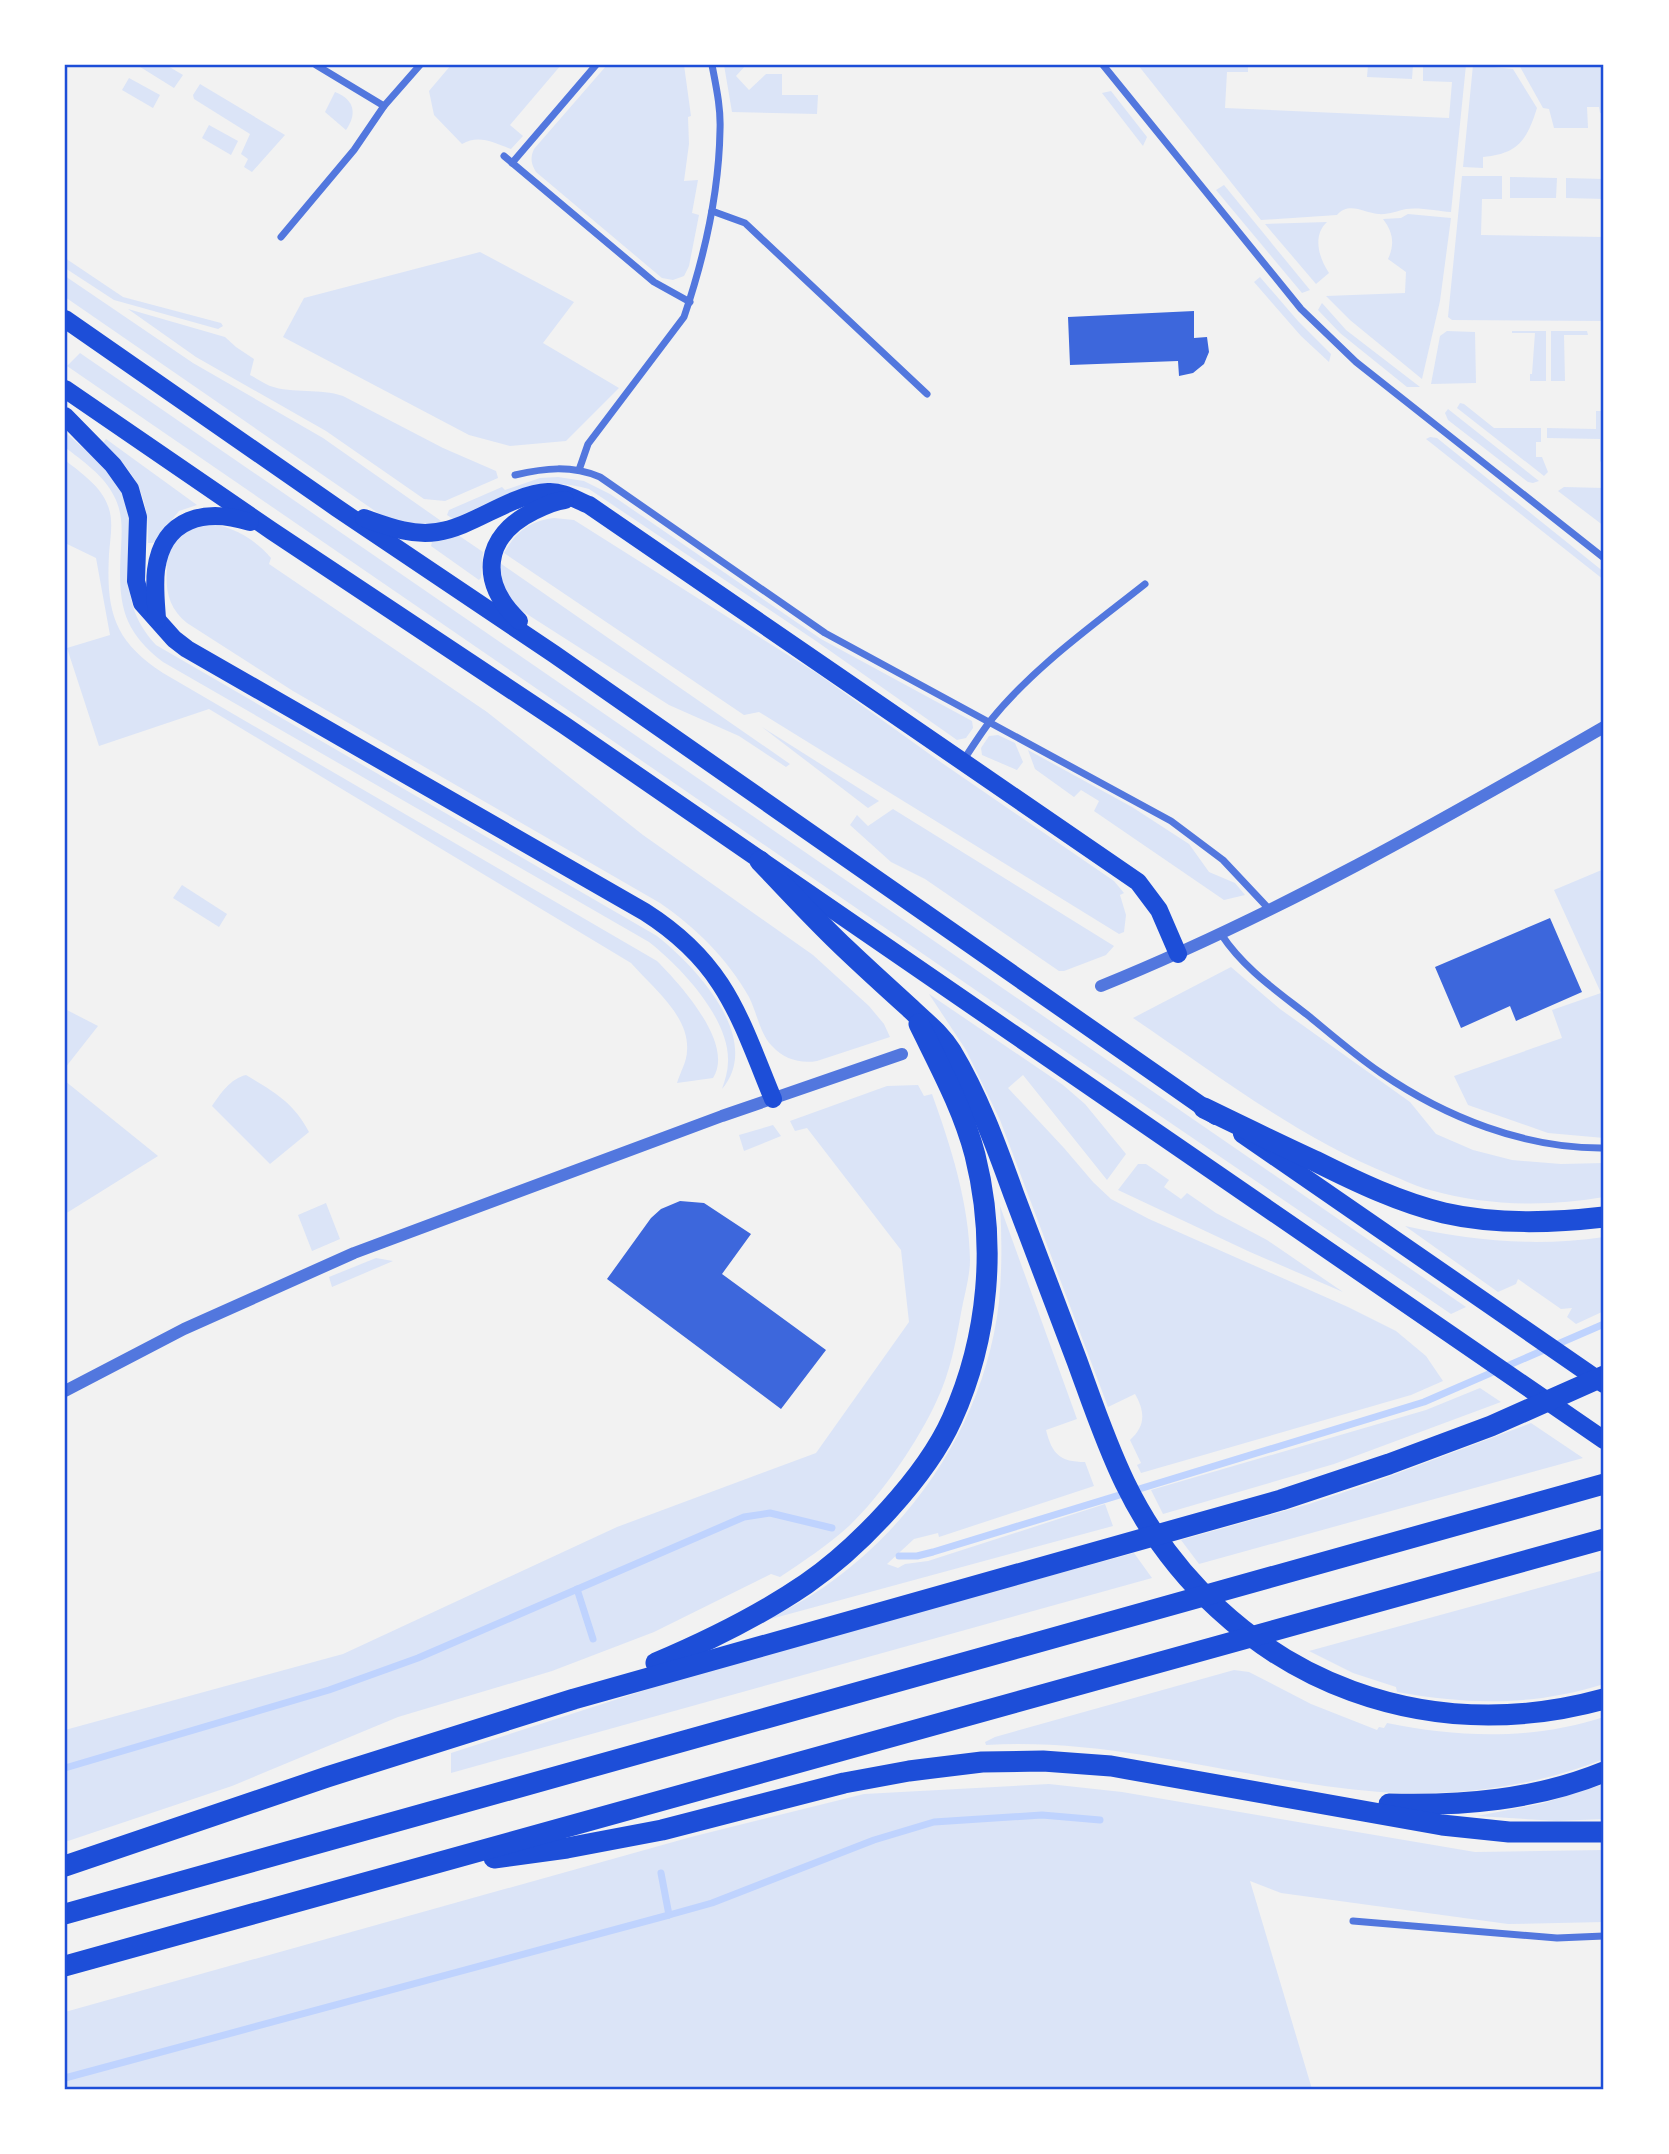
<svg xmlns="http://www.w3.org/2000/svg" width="1669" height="2154" font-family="'Roboto Serif',serif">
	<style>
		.green { fill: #dbe4f7 }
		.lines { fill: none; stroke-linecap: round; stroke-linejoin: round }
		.stream { stroke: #bfd3fe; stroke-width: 7 }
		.building { fill: #3d67dc }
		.minor { stroke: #5277de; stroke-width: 7 }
		.tertiary { stroke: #5277de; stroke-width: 12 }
		.primary { stroke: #1d4ed8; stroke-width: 18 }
		.motorway { stroke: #1d4ed8; stroke-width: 21 }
		.neatline { fill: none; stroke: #1d4ed8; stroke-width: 2.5 }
	</style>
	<rect width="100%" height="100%" fill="#f2f2f2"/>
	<g class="green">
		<path d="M137,65H166L183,75L174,88Z"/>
		<path d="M451,65H561L510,125L523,136L511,149C494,143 479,134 462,144L434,115L429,91Z"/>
		<path d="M607,65H684L691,116L688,117L689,144L684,181L698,180L692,213L699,215L689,266L684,276L673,280L662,278L536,172C531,164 530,158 534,149Z"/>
		<path d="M724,65H746L736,76L749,90L766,74H782V95H818L817,114L732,112Z"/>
		<path d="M1138,65H1248V72H1227L1225,108L1449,118L1452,82L1423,81V65H1466L1451,212C1438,211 1419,207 1406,209C1397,211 1388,215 1378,214C1365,213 1349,201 1337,215L1261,220Z"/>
		<path d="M1368,65H1413L1412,79L1367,77Z"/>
		<path d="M1473,65L1513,69L1537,108C1527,140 1518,154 1483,157V168L1463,167Z"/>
		<path d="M1519,65H1604V113H1600L1599,107H1587L1588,128H1554L1549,109L1543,108Z"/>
		<path d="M129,78L160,95L153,108L122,90Z"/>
		<path d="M200,84L285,135L252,172L244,167L248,159L241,154L250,134L194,99L193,95Z"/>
		<path d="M1111,91L1147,137L1143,146L1102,93Z"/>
		<path d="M335,92C355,100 357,114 346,130L325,112Z"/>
		<path d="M209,125L238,141L231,155L202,138Z"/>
		<path d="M1462,176H1502V199H1482L1481,235L1604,237V321L1452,320L1448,317Z"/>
		<path d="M1510,177L1557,178L1556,198H1510Z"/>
		<path d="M1566,178L1604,179V199L1566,198Z"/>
		<path d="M1224,185L1310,290L1302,293L1216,190Z"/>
		<path d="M1408,214L1451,218L1440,301L1422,379L1350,320L1326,296L1405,293L1406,272L1388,259C1395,244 1393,232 1383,219L1401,218Z"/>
		<path d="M1327,222C1312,236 1319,258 1329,273L1316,284L1265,224Z"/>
		<path d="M480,252L574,302L543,343L619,388L566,441L510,446L469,435L283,337L304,298Z"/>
		<path d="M65,258L123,297L221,323L223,326L218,329L114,300L65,268Z"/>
		<path d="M65,276L193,363L323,438L444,523C421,526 399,524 378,513L65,297Z"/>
		<path d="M1260,277L1298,321L1331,354L1329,362L1301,336L1254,282Z"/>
		<path d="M1322,303L1346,330L1420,387H1407L1340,333L1318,310Z"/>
		<path d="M128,309L225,337L236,347L254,359L250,375C256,378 263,383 270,386C293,394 320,388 343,396L443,448L496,471L498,478L445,501L424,499L326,431L196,357Z"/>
		<path d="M1447,331L1475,332L1476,383L1431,384L1440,336Z"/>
		<path d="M1512,331H1546V381H1530V374H1532L1535,333H1512Z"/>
		<path d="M1551,331H1587L1588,335H1564L1565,381H1551Z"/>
		<path d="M80,353L1466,1307L1451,1314L993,1002L67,366Z"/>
		<path d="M1460,403L1464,404L1494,428H1541V442H1536V457H1542L1548,472L1544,476L1457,408Z"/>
		<path d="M1448,409L1539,481L1533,483L1528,482L1448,420L1445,413Z"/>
		<path d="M1596,411H1604V466L1600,461V439L1547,438V428L1596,429Z"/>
		<path d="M65,432C89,454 118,474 128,506C132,518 131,531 130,543C128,586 126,612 156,645L657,936C696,967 764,1039 722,1089C725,1080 728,1071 728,1062C730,1019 681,967 649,942L163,662C120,629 118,600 121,548C122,530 123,513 114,496C104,475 82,461 65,447Z"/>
		<path d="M1430,437L1437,438L1604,572V580L1426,439Z"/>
		<path d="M106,439L197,505L179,511L153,543H148C149,496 137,474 103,443Z"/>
		<path d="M65,460C81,473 101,486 108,506C114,521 110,539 109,554C106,612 114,641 163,673L657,961C680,984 735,1044 713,1078L677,1083C680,1073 687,1061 687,1051C690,1016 652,987 631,963L209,709L99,746L67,648L110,635L96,558L65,543Z"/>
		<path d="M558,477L584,481L610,494L821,639L972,721L973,728L966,738L957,740L816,641L589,489C535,473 501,498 453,519L447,515L449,510L502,487L505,490L540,478Z"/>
		<path d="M1564,487L1604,488V526L1558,491Z"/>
		<path d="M554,518L574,520L818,674L942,763L1114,881L1124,893L1120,895L1126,915L1124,932L1119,934L759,712L744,715L504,553C516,532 529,521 554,518Z"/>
		<path d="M205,524C230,524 255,539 271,558L269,564L487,712L643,835L813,955L869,1006L884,1024L890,1037L817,1061C800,1064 784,1059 772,1046C760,1034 757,1013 749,997C727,958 696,928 660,903L293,691L187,623C168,608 165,589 167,566H165C170,543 183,531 205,524Z"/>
		<path d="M458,535L483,552L481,578L479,580L431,546L432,542Z"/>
		<path d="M500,563L790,764L786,767L739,736L669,705L519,609L501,585Z"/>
		<path d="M762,727L879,801L868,808Z"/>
		<path d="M998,735L1015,743L1023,762L1017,770L982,755L981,748L989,736Z"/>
		<path d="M1028,750L1132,807L1189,844L1209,872L1235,883L1245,895L1224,900L1094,811L1099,801L1081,790L1074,797L1035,769Z"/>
		<path d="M893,809L1114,946L1106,955L1064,971H1059L925,879L891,862L850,825L857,815L868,826Z"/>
		<path d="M1604,869V1138L1548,1133L1468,1105L1454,1076L1562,1038L1552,1010L1601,993L1554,890Z"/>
		<path d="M182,885L227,914L219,927L173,898Z"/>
		<path d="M1231,967L1280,1009L1410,1102L1436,1134L1473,1150L1512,1160L1561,1164L1604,1163V1197C1548,1207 1485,1206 1430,1190C1417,1187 1404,1180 1391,1175C1297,1137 1216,1074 1133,1018Z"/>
		<path d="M929,994L1063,1085L1085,1104L1126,1154L1107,1180L1023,1075L1008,1088L1064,1148L1093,1182L1111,1199L1149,1219L1348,1307L1396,1331L1426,1356L1443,1381L1411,1395L1141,1473L1137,1465L1141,1463L1130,1440C1146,1426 1145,1411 1135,1394L1108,1407L1000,1120L966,1050Z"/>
		<path d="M65,1009L98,1026L65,1068Z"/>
		<path d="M246,1075C274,1092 293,1102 309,1132L270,1164L212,1106C221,1093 230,1079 246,1075Z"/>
		<path d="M65,1081L158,1156L65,1214Z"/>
		<path d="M918,1085L924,1096L932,1094C951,1147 969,1203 970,1260C970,1277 964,1296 961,1313C956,1341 950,1373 937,1400C919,1440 881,1496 849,1526C828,1545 804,1561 780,1577L771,1574L654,1632L552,1671L398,1717L232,1786L65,1842V1730L343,1654L617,1527L816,1453L909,1322L901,1250L807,1128L795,1131L790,1121L887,1086Z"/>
		<path d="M773,1125L781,1136L744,1151L739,1135Z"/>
		<path d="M1138,1164H1146L1169,1180L1164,1187L1181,1199L1187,1193L1216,1213L1267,1240L1343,1292L1250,1252L1118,1190Z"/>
		<path d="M326,1203L340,1239L312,1251L298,1215Z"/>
		<path d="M1000,1206L1077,1419L1046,1430C1052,1454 1060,1462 1085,1462L1094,1486L939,1537L938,1533L914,1539L887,1564L898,1568L905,1564L928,1561L1105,1504L1113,1526L767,1620C789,1608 811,1597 831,1582C922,1516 986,1414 999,1302C1002,1270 1002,1238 1000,1206Z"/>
		<path d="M1405,1226C1472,1241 1536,1247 1604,1237V1311L1576,1324L1567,1317L1572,1308L1561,1309L1518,1279L1516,1284L1498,1292Z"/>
		<path d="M376,1258L393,1261L332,1287L329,1277Z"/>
		<path d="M1480,1388L1501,1402L1334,1464L1163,1514L1151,1490L1426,1410Z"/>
		<path d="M1531,1423L1583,1458L1199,1564L1181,1540L1309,1504L1377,1481Z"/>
		<path d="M1134,1553L1152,1578L451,1773V1753L732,1662Z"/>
		<path d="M1604,1570V1684C1534,1706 1469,1705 1397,1692L1396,1687L1353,1673L1309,1651Z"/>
		<path d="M1234,1670L1249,1672L1311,1704L1377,1730L1379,1727L1384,1728L1387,1723C1460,1738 1533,1740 1604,1717V1759C1533,1787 1456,1797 1380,1792C1248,1782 1119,1737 986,1745L985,1742L995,1737Z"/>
		<path d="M1049,1784L1122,1792L1475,1852L1604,1850V1922L1508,1924L1281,1893L1250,1881L1312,2089H65V2012L691,1837L864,1794Z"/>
		<path d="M1604,1784V1819L1557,1821L1477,1816L1544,1803Z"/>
	</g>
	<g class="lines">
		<g class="stream">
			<path d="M899,1556H917L933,1552L1424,1402L1604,1324"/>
			<path d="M577,1589L593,1639"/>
			<path d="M65,1768L329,1690L418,1658L744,1517L770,1513L832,1528"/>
			<path d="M669,1915L712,1903L874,1840L934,1822L1042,1815L1100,1820"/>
			<path d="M65,2078L669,1915L661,1873"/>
		</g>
	</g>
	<g class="building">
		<path d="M1194,311V338L1207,337L1209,352L1204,364L1193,373L1179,376L1178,361L1070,365L1068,317Z"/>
		<path d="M1550,918L1582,992L1516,1021L1510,1006L1461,1028L1435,967Z"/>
		<path d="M680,1201L704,1203L751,1234L722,1274L826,1350L781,1409L607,1279L651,1218L661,1209Z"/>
	</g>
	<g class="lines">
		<g class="minor">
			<path d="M316,65L384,106L420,65"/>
			<path d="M1103,65L1301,309L1356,362L1604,558"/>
			<path d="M504,156L654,282L690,302"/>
			<path d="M512,163L596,65"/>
			<path d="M712,211L745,223L927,394"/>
			<path d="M281,237L354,150L384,106"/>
			<path d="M579,470L588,444L684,317C704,258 719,193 720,130C721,108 716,86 712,65"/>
			<path d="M515,475C545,468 571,465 600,477L825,633L1171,821L1223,860L1269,909"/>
			<path d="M963,761C972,747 981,733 991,720C1034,667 1092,626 1145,584"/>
			<path d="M1221,934C1244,969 1277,991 1310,1017C1333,1036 1356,1056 1381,1073C1445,1117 1525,1149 1604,1148"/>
			<path d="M1353,1921L1557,1938L1604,1936"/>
		</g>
		<g class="tertiary">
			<path d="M1101,986C1276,915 1441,821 1604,727"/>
			<path d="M65,1391L184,1329L354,1253L722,1116L902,1054"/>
		</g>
		<g class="primary">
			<path d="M65,319L337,508L554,654L1216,1116"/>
			<path d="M65,389L272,531L564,725L1604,1440"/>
			<path d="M65,416L113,465L130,489L138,517L136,581L142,603L174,639L187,649L645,912C725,963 739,1016 773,1099"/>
			<path d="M364,518C387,526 411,536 437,532C473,527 511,494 548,492C563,491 576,500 589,505L1138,882L1159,910L1178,954"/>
			<path d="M157,619C156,603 154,586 156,570C163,517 206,508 250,522"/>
			<path d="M519,621C478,582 483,536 534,511C544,506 554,501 565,500"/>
			<path d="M1242,1134L1604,1384"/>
		</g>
		<g class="motorway">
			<path d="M760,861C789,891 817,922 847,950C868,970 889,989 910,1008C924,1022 940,1033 951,1051C978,1096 996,1145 1014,1195C1035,1250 1056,1305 1077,1361C1092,1402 1106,1444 1125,1483C1171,1578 1253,1655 1352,1691C1435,1721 1520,1722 1604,1699"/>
			<path d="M1204,1108C1241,1126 1278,1144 1315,1161C1357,1182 1399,1202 1444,1213C1496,1225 1552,1223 1604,1217"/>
			<path d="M656,1663C708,1641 759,1616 806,1584C858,1548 926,1477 952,1419C989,1337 997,1243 975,1155C963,1109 940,1067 919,1024"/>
			<path d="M1389,1804C1463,1806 1535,1800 1604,1772"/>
			<path d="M494,1858L567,1848L662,1830L844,1783L909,1771L982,1762L1043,1761L1111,1766L1442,1825L1509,1832H1604"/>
			<path d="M65,1866L327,1777L574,1699L1281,1500L1389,1464L1491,1426L1604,1376"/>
			<path d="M65,1914L1604,1484"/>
			<path d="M65,1966L1604,1539"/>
		</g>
	</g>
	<rect width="1669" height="2154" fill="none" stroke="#ffffff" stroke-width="133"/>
	<rect x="66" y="66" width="1536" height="2022" class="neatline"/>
</svg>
